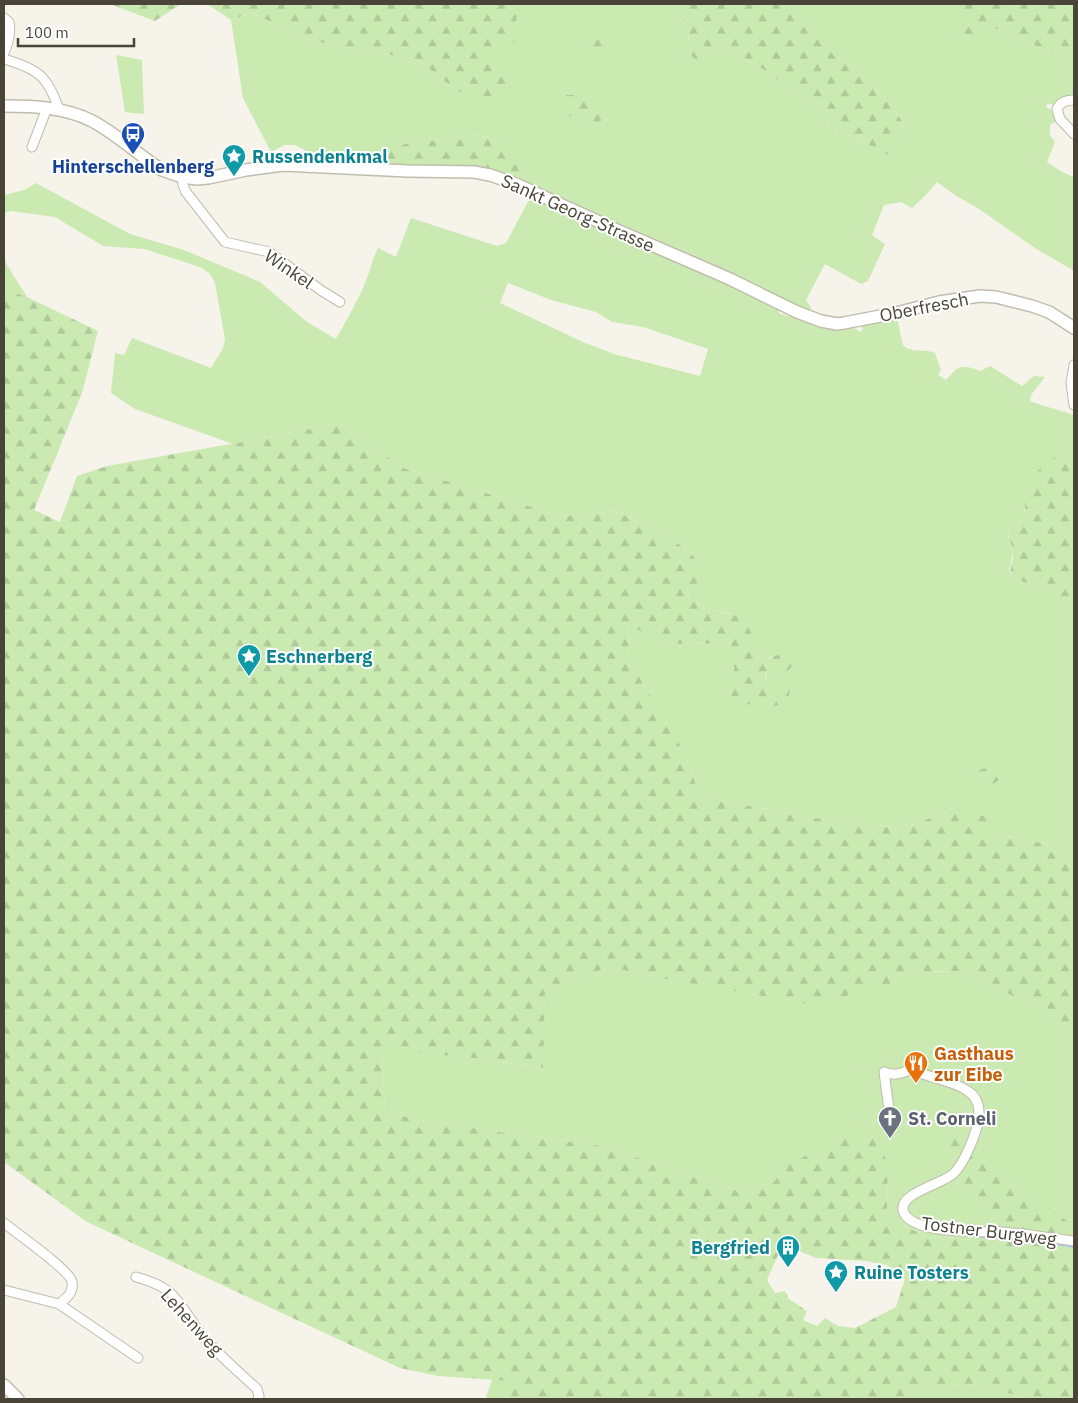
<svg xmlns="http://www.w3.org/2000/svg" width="1078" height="1403" font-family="'IBM Plex Sans',sans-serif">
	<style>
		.green { fill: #caeab2; fill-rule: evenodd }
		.forest { fill: url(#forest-firs); fill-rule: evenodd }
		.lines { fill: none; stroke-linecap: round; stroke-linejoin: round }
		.stream { stroke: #a6caf2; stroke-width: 2.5 }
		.minor-casing { stroke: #c1bcac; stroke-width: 11 }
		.tertiary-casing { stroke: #c1bcac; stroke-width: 14 }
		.minor { stroke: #fff; stroke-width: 9 }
		.tertiary { stroke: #fff; stroke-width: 11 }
		.labels { text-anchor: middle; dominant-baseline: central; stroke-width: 4; stroke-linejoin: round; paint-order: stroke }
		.culture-label { font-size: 18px; font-weight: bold; fill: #0d838f; stroke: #fff; text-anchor: start }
		.transit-label { font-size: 18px; font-weight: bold; fill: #164399; stroke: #fff }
		.street-label { font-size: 18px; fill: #494437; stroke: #fff }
		.food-label { font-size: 18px; font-weight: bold; fill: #c56008; stroke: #fff; text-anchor: start }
		.worship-label { font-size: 18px; font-weight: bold; fill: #5b616d; stroke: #fff; text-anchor: start }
	</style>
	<defs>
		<pattern id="forest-firs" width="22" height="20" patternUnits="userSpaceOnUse" patternTransform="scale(1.25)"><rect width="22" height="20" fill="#caeab2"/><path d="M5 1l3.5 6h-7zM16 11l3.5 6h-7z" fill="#afca9a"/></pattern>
	</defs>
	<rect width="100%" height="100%" fill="#f5f3ea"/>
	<g class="green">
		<path d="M503,4H688L683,18L684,27L688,35L691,54H711L715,49L723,48L768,72L786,86L821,113L833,130L855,137L888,154L894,150L903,126L900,118L891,106L875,87L854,68L834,55L816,38L804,17L793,4H952C960,11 963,13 961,24L980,27L982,24L986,25C1016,36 1044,51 1074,61V99L1056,105L1047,104L1046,107L1053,111L1058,120L1050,125V135L1055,142L1047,162L1062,172L1074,177V271L1035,248L979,209L955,195L937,182L926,195L912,208L901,202L884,205L872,235L885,244L868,281L861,284L825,264L806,300L811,307L809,315L617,228L512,176L523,177L502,143L478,135L405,144L378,154L325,161L295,145H284L271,152L243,98L231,20L251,13L313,41L418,60L457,91L489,60L517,12Z"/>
		<path d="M116,55L142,60L144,114L125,112Z"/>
		<path d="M36,183L130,234L184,250L260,282L307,322L336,339C347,319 359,299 367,278C371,268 373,257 378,248L396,257L411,218L497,246L506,243L529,200L527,193L729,280L778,308L779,313C786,317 794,316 802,317C819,320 847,321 860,332L863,329L859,324L896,314L903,345C911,354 924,348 935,353L941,370L938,375L946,380C960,365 960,364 980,371L990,366L1022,386L1034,376L1045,377L1031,395L1030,401L1032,402L1074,415V451L1063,453L1024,506L1025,516L1018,524L1010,528L1008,535L1013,552L1009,570L1013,579L1048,589L1074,606V852L1046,844L991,833L950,804C939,812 928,821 914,824C897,829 878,826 861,824C807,819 755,806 702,797L697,788L687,759L644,686L629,654L628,622L658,642L673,644L730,643C736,660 736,666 728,682L768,693L765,684L766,675L773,672V656L767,660L757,657L753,650V640L747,625L728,613L712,610L688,598L689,590L697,583L700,564L687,549L660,533L654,527L643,525L617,511L561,516L404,468L338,423L233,444L135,409L111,393L115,353L124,355L132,338L211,368L223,348L225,339L215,283L210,274L200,267L144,249L103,246L55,217L11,211L4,213V195L24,190ZM508,283L551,300L596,312L612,322L643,327L708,349L700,376L614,354L583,342L500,303Z"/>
		<path d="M4,256L7,265L27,297L4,289Z"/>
		<path d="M609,967L660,978L958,971L1033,1005L1072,1045H1074V1235L1073,1226L1012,1182L953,1136L959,1165L955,1175L992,1209L991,1241L926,1237L887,1216L888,1164H789L774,1182L739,1191L602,1146L511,1134L422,1120L385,1112L382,1049L466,1057L542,1068L545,991Z"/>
		<path d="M494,1374L511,1381V1399H490L486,1397Z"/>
		<path d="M981,1384L1026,1399H909L903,1389Z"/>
	</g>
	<g class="forest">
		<path d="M110,4H181L155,21Z"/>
		<path d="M207,4H503L517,11L515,41L489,60L516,83L505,101L457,91L418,60L313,41L251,13L231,20Z"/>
		<path d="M688,4H793L804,17L816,38L834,55L854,68L875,87L891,106L900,118L903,126L894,150L888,155L855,137L833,130L821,113L786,86L768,72L723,48L715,49C709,57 705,59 695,59L691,55L688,35L684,27L683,18Z"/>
		<path d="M952,4H1074V61C1044,51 1016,36 986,25H981L978,34L966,38C955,23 969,19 952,4Z"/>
		<path d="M599,37L617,46L604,60L592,48Z"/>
		<path d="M564,95H577L599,99L604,118L596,125L564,114L562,103Z"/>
		<path d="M478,135L502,143L521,160L523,177L325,161L378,154L405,144Z"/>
		<path d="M4,289L27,297L98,331L82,393L34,510L60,522L77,476L107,466L253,440L338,423L404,468L561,516L617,511L643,525L654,527L660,533L687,549L700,564L702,575L697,583L689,590L688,598L712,610L742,617C747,624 752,632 753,641C754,649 752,650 757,657L767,660L781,653L789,657L793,662L791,668L783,673L773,672L765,675V684L768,692L780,684L787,686L790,691C789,693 789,696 788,698C781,712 747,706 736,700C733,698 730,694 728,691V682L734,669L733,653L730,643L673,644L658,642L628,623L629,654L644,686L673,732L687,759L697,788L702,797C755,806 807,819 861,824C878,826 897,829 914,824C928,821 939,812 950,804L971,810L987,818L991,833L1046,844L1074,852V1045L1072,1046L1033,1005L958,971H936L813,1005L660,978L609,967L545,991L543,1068L466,1057L382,1050L385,1112L422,1120L511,1134L602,1146L739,1191L774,1182L788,1164L842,1139L874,1135L888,1164L887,1216L926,1237L991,1241L992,1209L955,1175L959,1165L938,1144L953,1135L1012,1182L1074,1226V1399H1026L981,1384L904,1389L909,1399H511V1381L438,1376L400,1368L87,1222L4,1162ZM783,1244L816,1258L865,1261L887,1265L905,1279L896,1307L855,1328L838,1326L825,1318L817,1326L803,1320L807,1311L789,1299L785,1291L775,1293L767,1280Z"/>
		<path d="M1074,451V606L1048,589L1013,579C1007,565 1014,564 1013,552C1012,542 1006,539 1010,528L1018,524L1025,516L1024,490L1034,474L1050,460L1063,453Z"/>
		<path d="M996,764H1002C1005,775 997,788 984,783C983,783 978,779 977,778V771Z"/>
	</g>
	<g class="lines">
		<path class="stream" d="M973,1236L1015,1239L1066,1245L1074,1247"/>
		<g class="minor-casing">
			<g id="minor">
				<path d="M4,18L9,22C11,34 8,43 4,53"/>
				<path d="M4,59C38,69 48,76 59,110"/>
				<path d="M1074,100C1067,100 1060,102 1057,109L1060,119L1074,134"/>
				<path d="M32,147L47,108"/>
				<path d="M182,177L183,185L186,192L225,242L269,252L322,291L340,302"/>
				<path d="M1074,365L1071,383L1074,405"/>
				<path d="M890,1117L884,1072C896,1076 898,1074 910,1070C921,1073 931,1077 942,1080C969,1088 985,1096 977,1127C973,1141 963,1165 953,1174C942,1184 900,1193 903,1210C908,1235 983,1231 1003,1232C1026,1234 1050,1238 1074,1241"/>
				<path d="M4,1223C16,1233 70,1270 72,1282C74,1293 66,1298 59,1304L4,1290"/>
				<path d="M136,1277C147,1280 159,1284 168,1291C184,1304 192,1325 206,1340C222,1358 240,1373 257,1389L259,1396L258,1399"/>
				<path d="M59,1304L138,1358"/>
			</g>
		</g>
		<g class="tertiary-casing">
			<g id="tertiary">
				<path d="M4,106C33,106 65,107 92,121C117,134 138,155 162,170L182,177L197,179L208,178L246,170L283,165L408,171L474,172L490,175L516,184L617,230L730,279L797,312L821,321L837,324L844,323L896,313L939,302L980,296L996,297L1032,306L1049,312L1074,328"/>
				<path d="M4,1385L18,1399"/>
			</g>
		</g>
		<use href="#minor" class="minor"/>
		<use href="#tertiary" class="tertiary"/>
	</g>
	<defs>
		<g id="bus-pin" transform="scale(1.25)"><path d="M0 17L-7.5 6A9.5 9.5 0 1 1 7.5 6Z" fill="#1a4fb4" stroke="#fff"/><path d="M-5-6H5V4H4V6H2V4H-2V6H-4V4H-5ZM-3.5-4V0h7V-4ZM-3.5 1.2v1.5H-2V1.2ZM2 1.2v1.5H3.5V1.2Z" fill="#fff"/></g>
		<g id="sight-pin" transform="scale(1.25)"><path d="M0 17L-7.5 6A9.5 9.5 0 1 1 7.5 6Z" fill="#0f9aa8" stroke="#fff"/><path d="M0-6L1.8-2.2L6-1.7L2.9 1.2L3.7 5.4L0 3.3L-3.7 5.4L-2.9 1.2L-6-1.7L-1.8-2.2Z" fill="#fff"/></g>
		<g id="restaurant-pin" transform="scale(1.25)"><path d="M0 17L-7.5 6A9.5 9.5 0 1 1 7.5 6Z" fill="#e8710a" stroke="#fff"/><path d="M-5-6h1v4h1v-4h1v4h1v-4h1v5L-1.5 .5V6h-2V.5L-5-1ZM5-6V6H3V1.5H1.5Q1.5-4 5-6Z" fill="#fff"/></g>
		<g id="church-pin" transform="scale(1.25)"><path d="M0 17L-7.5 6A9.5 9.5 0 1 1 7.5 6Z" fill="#6b7280" stroke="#fff"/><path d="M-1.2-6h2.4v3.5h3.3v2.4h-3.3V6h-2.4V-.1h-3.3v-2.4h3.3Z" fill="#fff"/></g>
		<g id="building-pin" transform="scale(1.25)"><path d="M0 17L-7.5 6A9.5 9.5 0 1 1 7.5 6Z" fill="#0f9aa8" stroke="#fff"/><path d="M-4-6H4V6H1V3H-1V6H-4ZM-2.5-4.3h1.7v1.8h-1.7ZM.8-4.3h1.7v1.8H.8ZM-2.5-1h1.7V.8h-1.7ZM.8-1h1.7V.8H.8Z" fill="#fff"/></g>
	</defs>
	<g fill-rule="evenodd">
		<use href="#bus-pin" x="133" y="134"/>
		<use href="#sight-pin" x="234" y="156"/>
		<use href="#sight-pin" x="249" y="656"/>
		<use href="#restaurant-pin" x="916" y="1063"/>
		<use href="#church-pin" x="890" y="1118"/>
		<use href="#building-pin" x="788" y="1247"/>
		<use href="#sight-pin" x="836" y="1272"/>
	</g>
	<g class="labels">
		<g class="culture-label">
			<text x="252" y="156">Russendenkmal</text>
			<text x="266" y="656">Eschnerberg</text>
			<text x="770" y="1247" text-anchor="end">Bergfried</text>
			<text x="854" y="1272">Ruine Tosters</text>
		</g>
		<g class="transit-label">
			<text x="133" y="166">Hinterschellenberg</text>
		</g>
		<g class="street-label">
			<text transform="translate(578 213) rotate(24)">Sankt Georg-Strasse</text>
			<text transform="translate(289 269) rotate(34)">Winkel</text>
			<text transform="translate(924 307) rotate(-11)">Oberfresch</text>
			<text transform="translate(989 1231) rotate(7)">Tostner Burgweg</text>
			<text transform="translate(192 1322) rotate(48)">Lehenweg</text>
		</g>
		<g class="food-label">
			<text x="934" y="1053">Gasthaus<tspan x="934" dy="21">zur Eibe</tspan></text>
		</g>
		<g class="worship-label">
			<text x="908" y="1118">St. Corneli</text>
		</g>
	</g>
	<rect width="1078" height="1403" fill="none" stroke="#494437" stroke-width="10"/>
	<path d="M18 38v8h116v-8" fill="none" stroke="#494437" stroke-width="2.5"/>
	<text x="25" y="38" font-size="15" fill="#494437" stroke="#ffffff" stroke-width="4" paint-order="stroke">100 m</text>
</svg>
